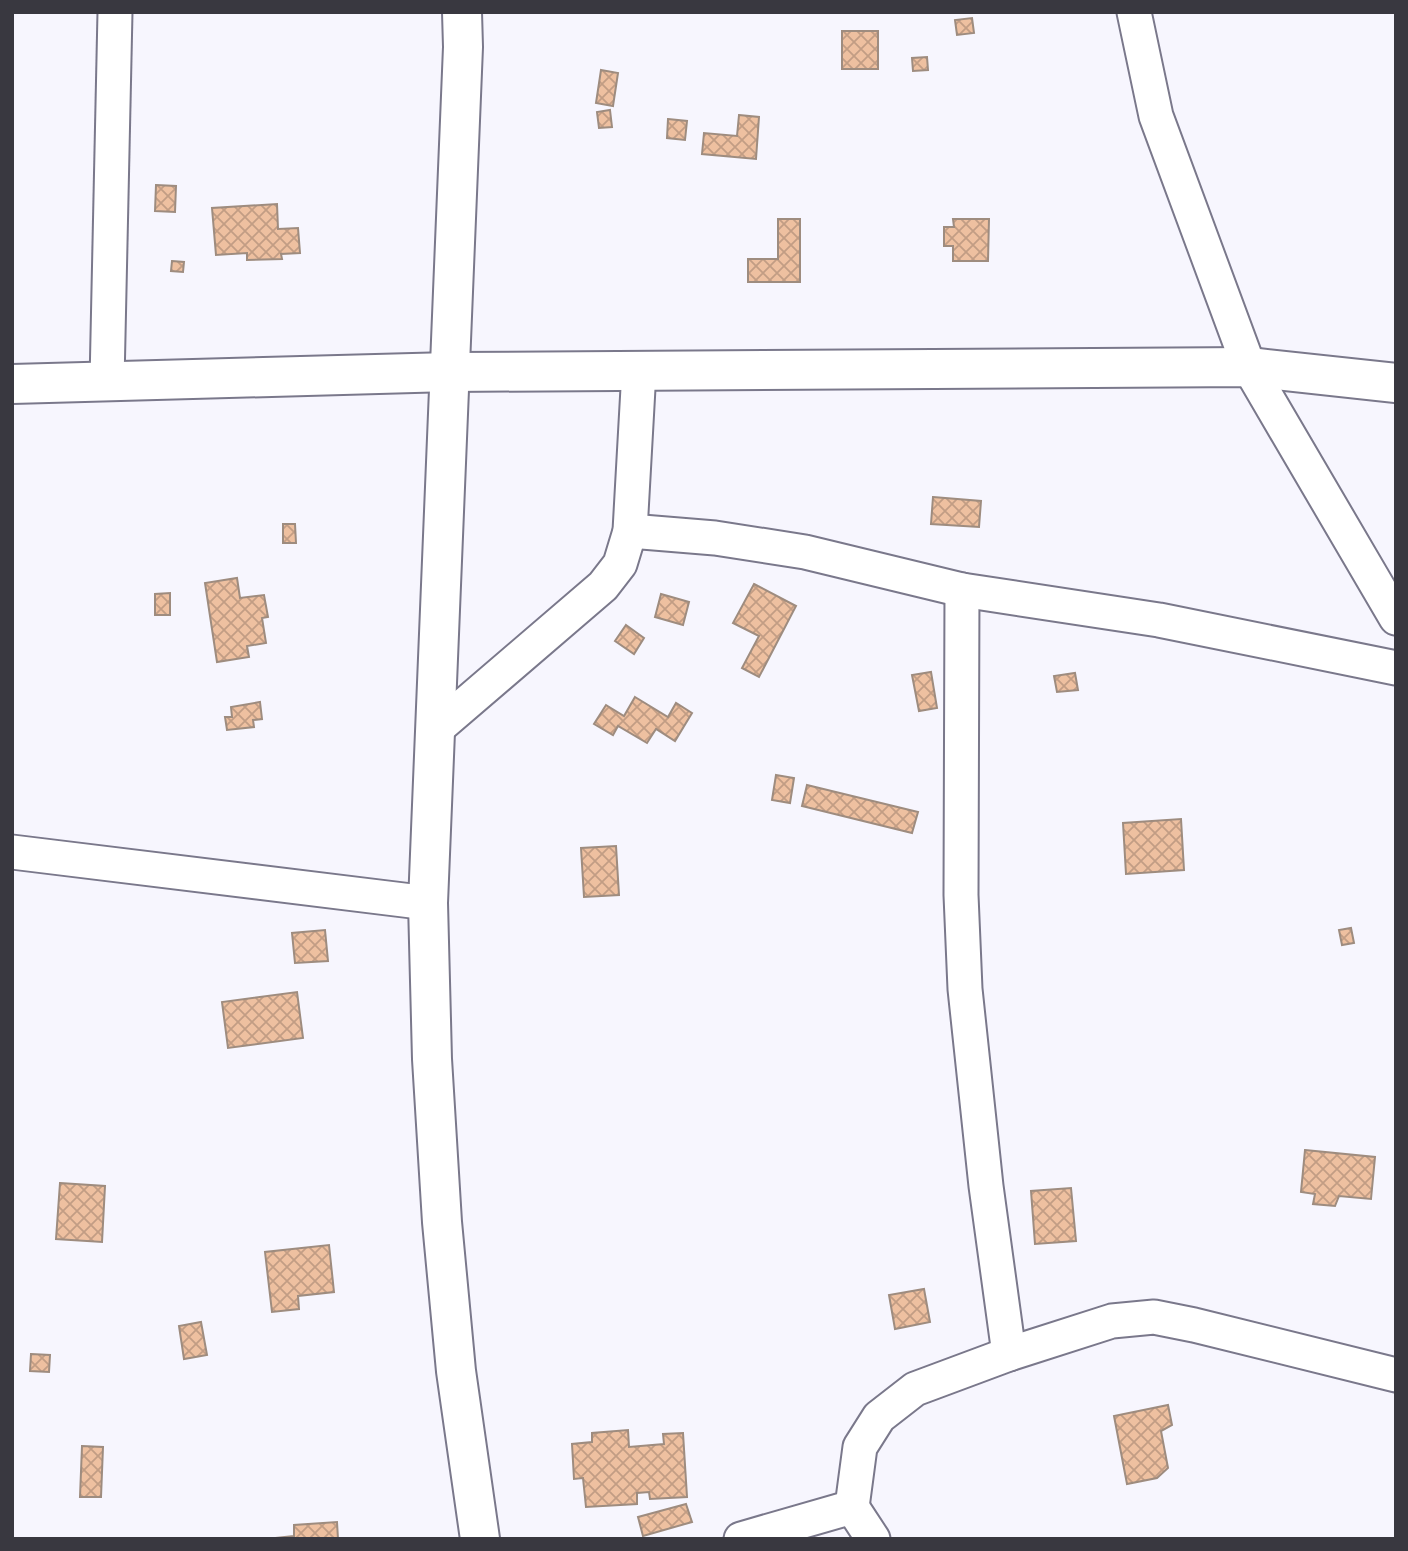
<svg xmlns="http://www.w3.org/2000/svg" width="1408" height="1551" font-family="Spectral,serif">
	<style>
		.building { fill: url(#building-cross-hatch); stroke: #9e8c7f; stroke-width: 2 }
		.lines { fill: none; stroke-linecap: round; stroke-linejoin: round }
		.street-casing { stroke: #7a788b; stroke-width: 37 }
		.secondary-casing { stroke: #7a788b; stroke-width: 42 }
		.street { stroke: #fff; stroke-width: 33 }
		.secondary { stroke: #fff; stroke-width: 38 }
	</style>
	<defs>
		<pattern id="building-cross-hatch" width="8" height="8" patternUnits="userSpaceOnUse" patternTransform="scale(1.75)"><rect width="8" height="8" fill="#eec0a0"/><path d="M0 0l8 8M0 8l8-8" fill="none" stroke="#c29d84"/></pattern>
	</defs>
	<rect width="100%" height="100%" fill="#f7f6fe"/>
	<g class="building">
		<path d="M972,18L974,33L957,35L955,20Z"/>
		<rect x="842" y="31" width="36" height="38"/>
		<path d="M927,57L928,70L913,71L912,58Z"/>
		<path d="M601,70L618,73L613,106L596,103Z"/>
		<path d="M610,110L612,127L599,128L597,112Z"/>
		<path d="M739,115L759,117L756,159L702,154L704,133L737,136Z"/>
		<path d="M668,119L687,121L685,140L667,138Z"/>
		<path d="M156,185L176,186L175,212L155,211Z"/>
		<path d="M277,204L278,229L298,228L300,253L281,254L282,259L247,260V253L216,255L212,208Z"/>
		<path d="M778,219H800V282H748V259H778Z"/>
		<path d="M953,219H989L988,261H953V246H944V227H954Z"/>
		<path d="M172,261L184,262L183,272L171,271Z"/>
		<path d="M933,497L981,501L979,527L931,524Z"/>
		<path d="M283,524H295L296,543H283Z"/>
		<path d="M237,578L240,598L264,595L268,617L262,618L266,643L247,646L249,657L217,662L205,583Z"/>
		<path d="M754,584L796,606L759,677L742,668L759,636L733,623Z"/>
		<path d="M170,593V615H155V594Z"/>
		<path d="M661,594L689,602L683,625L655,617Z"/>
		<path d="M626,625L644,638L634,654L615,641Z"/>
		<path d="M931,672L937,708L919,711L912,675Z"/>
		<path d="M1075,673L1078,690L1057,692L1054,676Z"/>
		<path d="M635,697L668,717L676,703L692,713L675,741L656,729L647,743L618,726L613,735L594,724L606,705L624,716Z"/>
		<path d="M260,702L262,719L253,720L254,727L227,730L225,717H232L231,707Z"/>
		<path d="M776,775L794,778L790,803L772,800Z"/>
		<path d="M807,785L918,812L912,833L802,806Z"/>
		<path d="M1181,819L1184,870L1126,874L1123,823Z"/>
		<path d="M616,846L619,895L584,897L581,848Z"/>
		<path d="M1351,928L1354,943L1342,945L1339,930Z"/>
		<path d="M325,930L328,961L295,963L292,933Z"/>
		<path d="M297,992L303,1038L228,1048L222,1002Z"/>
		<path d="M1305,1150L1375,1157L1371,1199L1339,1196L1335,1206L1313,1204L1315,1194L1301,1192Z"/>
		<path d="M60,1183L105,1186L102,1242L56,1239Z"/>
		<path d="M1071,1188L1076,1241L1035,1244L1031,1191Z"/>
		<path d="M329,1245L334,1292L298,1296L299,1309L272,1312L265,1252Z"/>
		<path d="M924,1289L930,1322L895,1329L889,1295Z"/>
		<path d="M201,1322L207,1355L184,1359L179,1326Z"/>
		<path d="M31,1354L50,1355L49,1372L30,1371Z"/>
		<path d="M1168,1405L1172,1425L1161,1431L1168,1468L1157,1478L1127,1484L1114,1416Z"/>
		<path d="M628,1430L629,1447L664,1444L663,1434L683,1433L687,1497L650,1499L649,1492L637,1493V1504L586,1507L583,1478L574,1479L572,1444L592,1442V1433Z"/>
		<path d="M82,1446L103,1447L101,1497H80Z"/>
		<path d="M686,1504L692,1522L643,1536L638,1517Z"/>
		<path d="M337,1522L338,1539H266L294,1536V1525Z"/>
	</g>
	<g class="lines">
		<g class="street-casing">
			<g id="street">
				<path d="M1134,12L1156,116L1249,367L1396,618"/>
				<path d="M107,382L115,12"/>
				<path d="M630,531L715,538L805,552L962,590L1159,620L1396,668"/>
				<path d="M962,590L961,895L965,989L986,1186L1009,1354"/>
				<path d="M434,731L603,586L620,564L630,531L639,370"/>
				<path d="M12,852L428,903"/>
				<path d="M852,1507L873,1539"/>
				<path d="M741,1539L852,1507L860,1447L879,1417L915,1389L1009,1354L1112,1321L1154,1317L1194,1325L1396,1375"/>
			</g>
		</g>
		<g class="secondary-casing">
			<g id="secondary">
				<path d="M462,12L463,47L428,903L432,1059L442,1222L456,1371L480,1539"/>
				<path d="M12,384L450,372L1249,367L1396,383"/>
			</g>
		</g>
		<use href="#street" class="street"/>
		<use href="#secondary" class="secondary"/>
	</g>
	<rect width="1408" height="1551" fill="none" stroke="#393840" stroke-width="28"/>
</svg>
